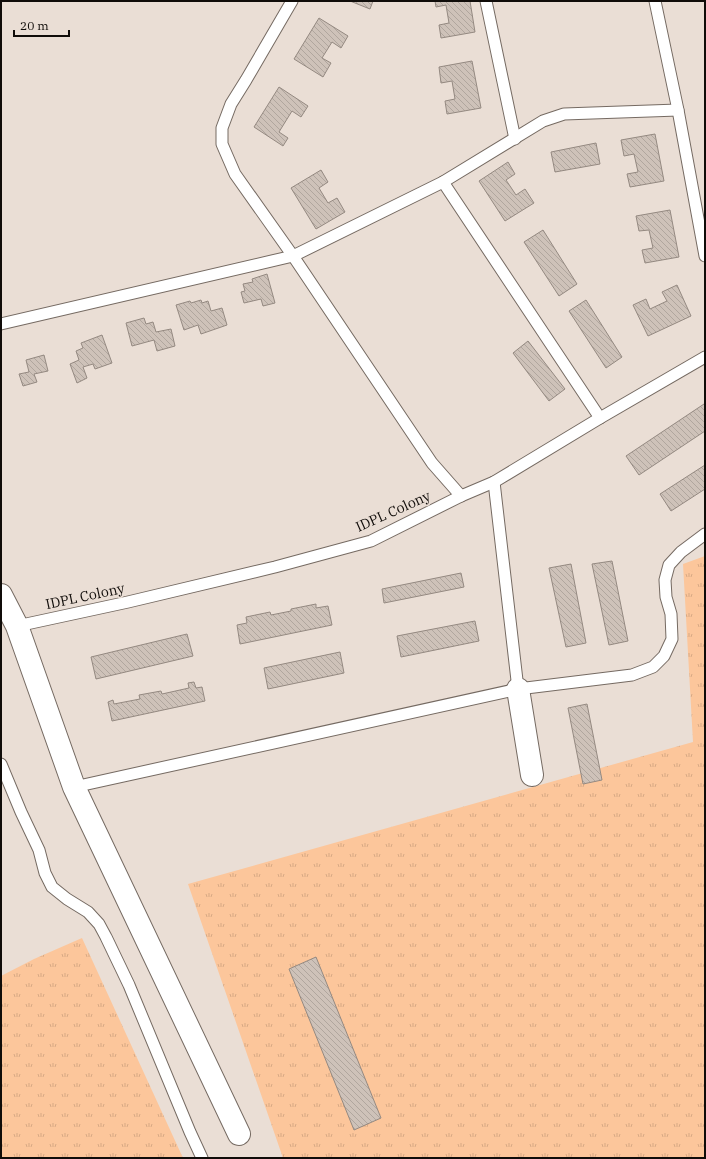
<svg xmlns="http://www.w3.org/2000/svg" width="706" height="1159" font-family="'IBM Plex Serif',serif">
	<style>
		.grass { fill: url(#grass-tufts) }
		.building { fill: url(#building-back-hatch); stroke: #948981 }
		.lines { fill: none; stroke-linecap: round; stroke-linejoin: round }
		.service-casing { stroke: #756a62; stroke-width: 13 }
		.minor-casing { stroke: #756a62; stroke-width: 24 }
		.service { stroke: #fff; stroke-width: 11 }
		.minor { stroke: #fff; stroke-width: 22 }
		.labels { text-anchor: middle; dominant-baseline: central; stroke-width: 3.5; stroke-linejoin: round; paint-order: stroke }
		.street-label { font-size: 14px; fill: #100c09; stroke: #eaded5 }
	</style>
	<defs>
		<pattern id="grass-tufts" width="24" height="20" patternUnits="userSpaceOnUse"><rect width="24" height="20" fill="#fcc69b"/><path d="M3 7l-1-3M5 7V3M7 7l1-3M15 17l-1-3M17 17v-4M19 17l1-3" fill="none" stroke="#d7a984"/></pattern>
		<pattern id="building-back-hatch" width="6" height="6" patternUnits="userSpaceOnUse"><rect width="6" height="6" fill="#cec2b9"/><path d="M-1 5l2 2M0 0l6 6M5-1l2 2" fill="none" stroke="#b0a69e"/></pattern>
	</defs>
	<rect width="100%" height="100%" fill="#eaded5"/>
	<g class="grass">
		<path d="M705,556V1158H283L188,884L693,742L683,564Z"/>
		<path d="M82,938L183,1158H1V976L34,959Z"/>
	</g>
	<g class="building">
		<path d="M350,1H373L370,9Z"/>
		<path d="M435,1H470L475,32L441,38L439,25L449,23L446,5L436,7Z"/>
		<path d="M319,18L348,36L341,48L332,42L322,58L331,63L323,77L294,59Z"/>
		<path d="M472,61L481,108L447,114L445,101L455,99L452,81L441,83L439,67Z"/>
		<path d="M279,87L308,106L301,117L292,111L279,132L288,138L283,146L254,127Z"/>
		<path d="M655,134L664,181L630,187L627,174L638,172L634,154L624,156L621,140Z"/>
		<path d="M596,143L600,164L555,172L551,152Z"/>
		<path d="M508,162L515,174L506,180L516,195L525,189L534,203L505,221L479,181Z"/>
		<path d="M321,170L328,182L319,188L328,203L337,198L345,212L316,229L291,188Z"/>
		<path d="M670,210L679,257L645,263L642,250L653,248L649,230L639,231L636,216Z"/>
		<path d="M543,230L577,284L559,296L524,242Z"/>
		<path d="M267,274L275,303L263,306L261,299L244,303L241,292L245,291L243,284L253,282L252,279Z"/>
		<path d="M677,285L691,316L648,336L633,305L646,299L650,309L667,301L662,292Z"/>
		<path d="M201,300L202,303L208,301L211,311L222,308L227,325L201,334L198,325L184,330L176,305L190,301L191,303Z"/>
		<path d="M586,300L622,357L606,368L569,311Z"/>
		<path d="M144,318L146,324L153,322L156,332L171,329L175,346L157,351L154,340L132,346L126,323Z"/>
		<path d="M102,335L112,363L95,369L93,364L83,367L87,378L77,383L70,364L79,360L76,351L83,348L81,343Z"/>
		<path d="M528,341L565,389L549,401L513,353Z"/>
		<path d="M44,355L48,371L34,374L37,382L23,386L19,374L29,372L26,360Z"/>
		<path d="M704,404L705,406V431L639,475L626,456Z"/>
		<path d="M705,465V489L671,511L660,494Z"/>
		<path d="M612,561L628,641L609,645L592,564Z"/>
		<path d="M571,564L586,643L566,647L549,568Z"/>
		<path d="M461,573L464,587L384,603L382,589Z"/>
		<path d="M316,604V608L328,606L332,625L240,644L237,625L247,623L246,617L270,612L271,615L291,611V609Z"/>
		<path d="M475,621L479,641L401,657L397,636Z"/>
		<path d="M187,634L193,656L96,679L91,657Z"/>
		<path d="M340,652L344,673L268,689L264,668Z"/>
		<path d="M194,682L196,688L202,687L205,701L112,721L108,702L113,700L114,704L140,699L139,695L161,691L162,694L189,688L188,683Z"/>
		<path d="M587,704L602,780L583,784L568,708Z"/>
		<path d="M316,957L381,1118L354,1130L289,969Z"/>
	</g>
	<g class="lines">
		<g class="service-casing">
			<g id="service">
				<path d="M292,1L246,80L231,104L222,128V144L235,174L293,256L432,463L461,496"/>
				<path d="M486,1L515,139"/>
				<path d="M655,1L678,110L705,256"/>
				<path d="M443,182L600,418"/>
				<path d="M1,324L293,256L443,182L543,121L564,114L678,110"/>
				<path d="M17,626L128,602L275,567L371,541L461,496L494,482L600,418L705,357"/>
				<path d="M518,689L632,675L653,667L664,656L672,639L671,614L666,597L665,580L669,565L681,552L705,534"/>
				<path d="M1,764L21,812L39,850L45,873L52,887L67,899L88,912L99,924L106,937L129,985L190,1132L202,1158"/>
				<path d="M74,787L518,689L494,482"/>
			</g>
		</g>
		<g class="minor-casing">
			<g id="minor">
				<path d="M1,595L17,626L74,787L239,1134"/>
				<path d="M518,689L532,775"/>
			</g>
		</g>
		<use href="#service" class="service"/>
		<use href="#minor" class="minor"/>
	</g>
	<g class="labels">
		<g class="street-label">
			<text transform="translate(393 511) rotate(-24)">IDPL Colony</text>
			<text transform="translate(85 596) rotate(-12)">IDPL Colony</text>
		</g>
	</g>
	<rect width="706" height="1159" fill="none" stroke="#100c09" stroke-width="4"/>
	<path d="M14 30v6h55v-6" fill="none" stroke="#100c09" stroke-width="2"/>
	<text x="20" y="30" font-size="12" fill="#100c09" stroke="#eaded5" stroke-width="3" paint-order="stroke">20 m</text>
</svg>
